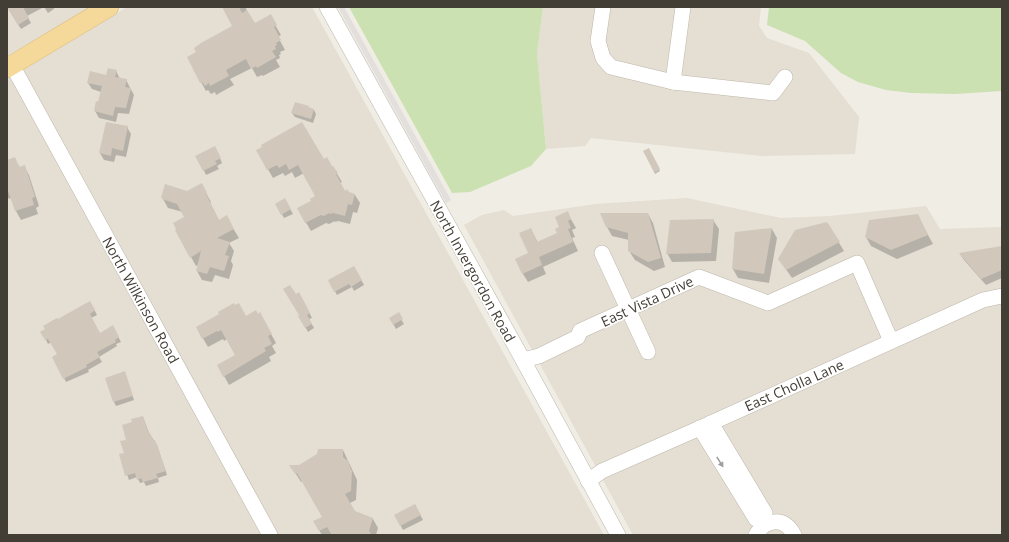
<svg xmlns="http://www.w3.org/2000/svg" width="1009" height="542" font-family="'Open Sans',sans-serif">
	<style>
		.residential { fill: #e4ded3 }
		.green { fill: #cce1b1 }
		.parking { fill: #e2dfdd }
		.shadow { fill: #0003 }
		.building { fill: #d1c8bb }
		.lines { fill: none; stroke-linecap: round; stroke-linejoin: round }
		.minor-casing { stroke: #beb7ab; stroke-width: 16 }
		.major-casing { stroke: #d7b56c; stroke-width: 20 }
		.minor { stroke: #fff; stroke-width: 15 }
		.major { stroke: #f4d99a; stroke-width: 19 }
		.oneway { fill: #a09e9a }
		.labels { text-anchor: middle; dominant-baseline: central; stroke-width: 3.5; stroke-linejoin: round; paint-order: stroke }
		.street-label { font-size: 14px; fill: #423d35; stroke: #fff }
	</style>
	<rect width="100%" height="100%" fill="#f0ede5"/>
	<g class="residential">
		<path d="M7,7H91L7,56Z"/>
		<path d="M127,7H312L604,535H7V78Z"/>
		<path d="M543,7H761L759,26L767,38L809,53L859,117L855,154L762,156L591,138L585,146L546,149L537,54Z"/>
		<path d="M687,198L781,218L830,216L926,206L940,229L1002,227V535H633L464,225L482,215L504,210L513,216L596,204Z"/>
	</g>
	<g class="green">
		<path d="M349,7H543L537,54L546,149L531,166L470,192L452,193Z"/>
		<path d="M769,7H1002V91L955,94L911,93L886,90L858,82L841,73L805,41L767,25Z"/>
	</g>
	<path class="parking" d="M338,7H344L451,200L446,203Z"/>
	<g class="shadow">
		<path d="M7,7H54V9L48,13L44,7L27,16L31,23L21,29Z"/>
		<path d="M223,7H247L246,9L255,25L270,16L281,35L278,37L285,50L280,52L281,54L279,55L280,58L276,60L280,67L263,76L262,75L257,77L252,68L230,79L234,85L216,95L215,92L211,94L208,90L206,91L201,82L234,26Z"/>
		<path d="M116,71L120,79L126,80L134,95L129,114L118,113L116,122L99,118L95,111L99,103L101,92L92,89L88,83L107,76Z"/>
		<path d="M308,107L309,109L314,110L316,114L313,123L295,117L292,113Z"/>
		<path d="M127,127L131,134L126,157L116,155L114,162L104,160L100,153Z"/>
		<path d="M649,149L660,171L655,174L644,151Z"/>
		<path d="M217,151L222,163L217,166L219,169L206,175L197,156Z"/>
		<path d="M257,151L323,160L332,168L333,167L342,182L340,183L345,192L355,195L360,203L357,213L353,212L350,224L338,221L335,222V221L329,224L326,223L311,231L298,209L312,201L316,196L304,173L295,178L292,172L285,176L283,173L273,178Z"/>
		<path d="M15,159L20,168L24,166L29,175L39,206L36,208L38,214L21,220L16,211L11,198L9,199L7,196V161Z"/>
		<path d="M187,192L206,193L211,202L210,203L219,221L226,217L239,238L229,243L234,251L231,261L233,265L229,279L215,275L212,282L202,280L197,271L199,264L196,266L176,230L186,217L183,212L168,208L162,197Z"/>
		<path d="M285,200L293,214L284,218L276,204Z"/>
		<path d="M567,212L576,228L572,230L575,237L572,238L578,251L543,267L546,274L528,282L523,274L529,253L531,229L538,243L559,234Z"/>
		<path d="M648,214L653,223L665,267L654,271L635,260L629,251V240L612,236L607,227Z"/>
		<path d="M713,220L719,229L716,261L672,262L667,253Z"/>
		<path d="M827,223L844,251L792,278L779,259Z"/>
		<path d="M922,224L933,244L897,259L871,246L866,237Z"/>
		<path d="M772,229L777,238L769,283L738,278L733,269L735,233Z"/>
		<path d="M1002,247V278L986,285L964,260L960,254Z"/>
		<path d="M354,267L364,285L354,291L352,287L337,295L329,280Z"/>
		<path d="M295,295L304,302L312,318L309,319L314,328L308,332L299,316H300Z"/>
		<path d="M90,302L97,315L91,318L100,334L113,327L121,342L116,344L117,346L99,357L102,362L88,370L89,372L66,382L64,378L58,354L51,342L48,344L42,332Z"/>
		<path d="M260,314L276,343L272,346L276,353L269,357L271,361L229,385L224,376L236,356L227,339L224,341L223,339L208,347L197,328Z"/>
		<path d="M398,314L404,324L396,329L390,318Z"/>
		<path d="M124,372L134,400L116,406L114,402Z"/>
		<path d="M143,417L149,433L157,445L167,475L158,478L159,482L146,486L144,482L140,483L137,477L129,480L120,455L125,454L127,440L133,423Z"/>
		<path d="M343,450L357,480L356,500L350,503L355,512L373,519L378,528L376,535H322L314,522L323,517L303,481L301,482L291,466H299Z"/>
		<path d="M415,505L423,520L403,530L395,515Z"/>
	</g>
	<g class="building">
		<path d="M7,7H23L29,18L18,25Z"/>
		<path d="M222,7H239L242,13L247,10L255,23L271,14L277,25L274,27L281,40L276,43L277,45L275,46L276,49L272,51L276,57L257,68L256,66L251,69L246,59L226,70L229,76L210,86L209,83L205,86L202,82L200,83L187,57L196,52L194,48L201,43L232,26Z"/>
		<path d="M108,68L117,70L115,77L127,79L125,87L131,88L126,108L115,107L113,116L94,111L96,101L98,102L102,86L87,83L90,71L106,75Z"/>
		<path d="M295,102L309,106L308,107L314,109L311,119L291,113Z"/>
		<path d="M106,122L128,126L123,151L112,148L111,156L99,153Z"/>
		<path d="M302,122L324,159L327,157L332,166H333L338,173L336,174L345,191L347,189L349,192L355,194L352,205L348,204L345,216L333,213L329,214V213L324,216L321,215L305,223L297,208L311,201L310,199L315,196L298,165L289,170L286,164L279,168L277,165L267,170L256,150L262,147L261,145Z"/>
		<path d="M215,146L221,158L215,161L217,164L203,171L195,156Z"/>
		<path d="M649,148L660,169L654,172L643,151Z"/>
		<path d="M15,157L19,167L25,165L35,197L32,198L34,205L15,211L7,188V160Z"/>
		<path d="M202,183L207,193L206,194L219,220L227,215L234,229L217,238L230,242L225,255L229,256L224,271L210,267L207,274L196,271L201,251L190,258L175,230L176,229L173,223L184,217L177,204L162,199L163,198H161L165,184L187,191Z"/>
		<path d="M285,198L291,209L281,215L275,204Z"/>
		<path d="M568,211L571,219L568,221L571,228L568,229L573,242L539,257L542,265L522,274L515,259L528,253L519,233L531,228L537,242L557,233L555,229L559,227L555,217Z"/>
		<path d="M600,213H648L661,258L648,262L628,251V233L606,227Z"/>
		<path d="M918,214L928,235L891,250L865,237L869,220Z"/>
		<path d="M714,219L711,253L666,254L670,220Z"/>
		<path d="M827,222L840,242L786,270L778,259L795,230Z"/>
		<path d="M772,228L764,274L732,269L735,232Z"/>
		<path d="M1002,246V270L981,279L959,253Z"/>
		<path d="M354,266L362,280L351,287L349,284L334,292L328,280Z"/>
		<path d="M290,285L296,294L299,292L310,313L307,315L312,324L305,328L298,316L299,315L283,289Z"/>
		<path d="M90,301L95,310L90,314L100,333L113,325L119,337L115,340L116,342L97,352L100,357L86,365L87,367L63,379L52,357L57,354L48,339L45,340L40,332L45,329L43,326L57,318L58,319Z"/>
		<path d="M234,303L235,305L239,303L246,316L256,310L258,314L260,312L272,334L268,336L272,344L264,348L266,351L223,377L217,365L235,355L221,330L218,332L217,331L202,339L196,327L219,314L218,312Z"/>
		<path d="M399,312L403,319L393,325L389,318Z"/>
		<path d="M125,371L133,396L113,402L105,378Z"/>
		<path d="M143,416L148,432H149L151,435L153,440H155L166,471L156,474L158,478L143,482L141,478L137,480L135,473L125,476L119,454L124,453L120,441L126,440L122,425L132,422L131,419Z"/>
		<path d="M318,449H343V457L348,461L351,470H352L351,491L345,494L355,511L373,518L369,531L372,535H332L327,527L319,531L313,521L322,517L297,473L295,474L289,465H299L317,454Z"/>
		<path d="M415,504L421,515L400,526L394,515Z"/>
	</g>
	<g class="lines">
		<g class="minor-casing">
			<g id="minor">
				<path d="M327,7L523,360L618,535"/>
				<path d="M603,7L598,41L603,58L611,67L673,82L773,93L785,77"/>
				<path d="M12,65L270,535"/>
				<path d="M673,82L683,7"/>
				<path d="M602,253L648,352"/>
				<path d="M523,360L539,356L578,337L580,331L699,277L768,303L857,263L891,341"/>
				<path d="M700,428L756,519L765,524V513L711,423"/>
				<path d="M588,481L602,471L700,428L983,300L1002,296"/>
				<path d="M756,535C765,519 785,516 794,535"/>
			</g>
		</g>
		<g class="major-casing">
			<path id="major" d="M7,68L109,7"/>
		</g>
		<use href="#minor" class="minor"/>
		<use href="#major" class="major"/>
	</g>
	<defs><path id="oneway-solid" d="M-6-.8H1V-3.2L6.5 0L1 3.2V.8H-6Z"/></defs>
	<use class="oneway" href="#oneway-solid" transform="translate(720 462) rotate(58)"/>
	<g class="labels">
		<g class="street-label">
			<text transform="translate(473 271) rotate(61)">North Invergordon Road</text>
			<text transform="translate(141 300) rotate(61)">North Wilkinson Road</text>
			<text transform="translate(647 301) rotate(-25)">East Vista Drive</text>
			<text transform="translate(794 385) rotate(-24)">East Cholla Lane</text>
		</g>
	</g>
	<rect width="1009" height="542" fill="none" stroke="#423d35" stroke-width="16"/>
</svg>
